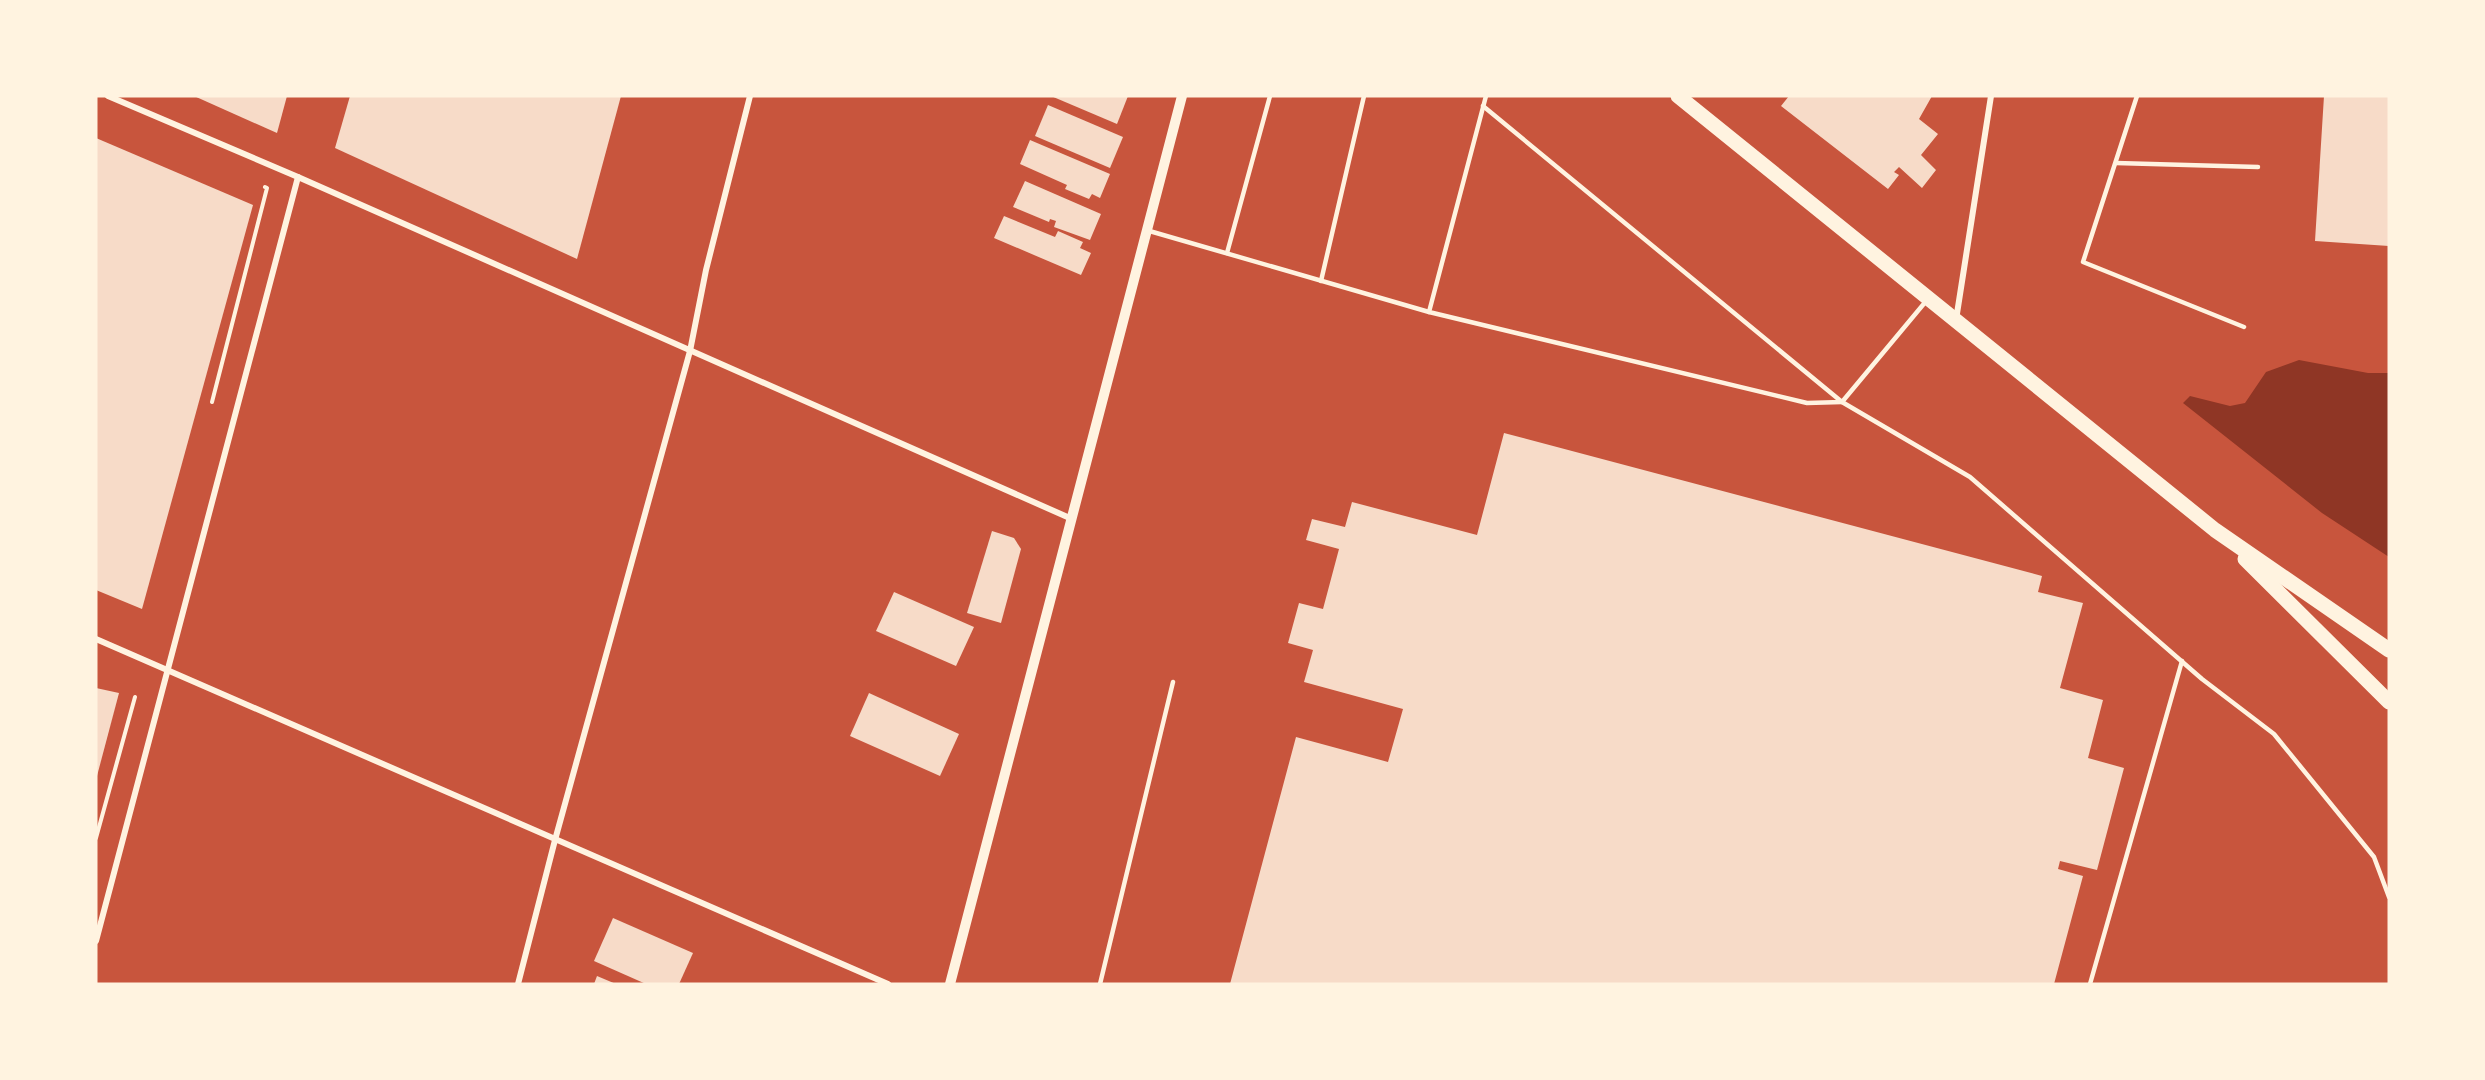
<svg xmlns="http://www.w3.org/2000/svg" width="2485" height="1080" font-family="'PT Sans Narrow',sans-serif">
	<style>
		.water { fill: #8f3625 }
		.building { fill: #f7dbc8 }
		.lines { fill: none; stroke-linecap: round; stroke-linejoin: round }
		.path { stroke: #fff3e0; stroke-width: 4 }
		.service { stroke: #fff3e0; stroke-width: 4.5 }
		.minor { stroke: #fff3e0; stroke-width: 6 }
		.tertiary { stroke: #fff3e0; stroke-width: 10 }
		.primary { stroke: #fff3e0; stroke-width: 15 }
	</style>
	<rect width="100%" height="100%" fill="#c8553d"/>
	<path class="water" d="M2299,360L2368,373H2389V557L2322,513L2183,403L2190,396L2230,406L2245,403L2266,372Z"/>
	<g class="building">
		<path d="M194,96H287L277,133Z"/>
		<path d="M350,96H621L577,259L335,148Z"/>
		<path d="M1051,96H1128L1117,124Z"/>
		<path d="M1789,96H1932L1919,119L1938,134L1921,155L1936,170L1922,188L1899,167L1894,172L1899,175L1888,189L1781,106Z"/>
		<path d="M2324,96H2389V246L2315,241Z"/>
		<path d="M1048,105L1123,137L1110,168L1035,136Z"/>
		<path d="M96,138L253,205L142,609L96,590Z"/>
		<path d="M1030,140L1110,174L1100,198L1092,194L1089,199L1065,189L1067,185L1020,164Z"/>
		<path d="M1025,181L1101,214L1090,240L1054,227L1056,221L1050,219L1049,222L1013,207Z"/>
		<path d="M1004,216L1055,237L1058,231L1083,242L1080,248L1091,253L1081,275L994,238Z"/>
		<path d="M1504,433L2042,576L2038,592L2083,603L2060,688L2103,700L2088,758L2124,768L2097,870L2060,861L2058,869L2083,876L2054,984H1230L1296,737L1388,762L1403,709L1304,682L1313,650L1288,643L1299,603L1323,609L1339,549L1306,540L1312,519L1345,527L1352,502L1477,535Z"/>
		<path d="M992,531L1014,538L1021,549L1001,623L967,613Z"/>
		<path d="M894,592L974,627L956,666L876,631Z"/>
		<path d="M96,688L119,693L97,776H96Z"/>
		<path d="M869,693L959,734L940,776L850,736Z"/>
		<path d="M613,918L693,953L679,984H646L594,961Z"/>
		<path d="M597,976L616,984H594Z"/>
	</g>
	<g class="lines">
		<g class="path">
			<path d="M212,402L267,188L265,187"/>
			<path d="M96,838L135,697"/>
		</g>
		<g class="service">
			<path d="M1486,96L1429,312L1807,403L1842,402L1927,300"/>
			<path d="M2137,96L2083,262L2244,327"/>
			<path d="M1483,106L1842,402L1970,477L2202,679L2274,734L2374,857L2389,897"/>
			<path d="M2116,163L2258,167"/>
			<path d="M1146,230L1429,312"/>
			<path d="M1227,253L1270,96"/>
			<path d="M1321,281L1364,96"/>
			<path d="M1100,984L1173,682"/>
			<path d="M2090,984L2182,661"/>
		</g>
		<g class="minor">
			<path d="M108,96L298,177L1072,519"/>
			<path d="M1956,320L1991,96"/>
			<path d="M96,639L888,984"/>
			<path d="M96,941L298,177"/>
			<path d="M518,984L555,840L690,351L706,270L750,96"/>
		</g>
		<path class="tertiary" d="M950,984L1182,96"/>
		<g class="primary">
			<path d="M1678,96L2215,530L2389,650"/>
			<path d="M2245,559L2389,702"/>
		</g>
	</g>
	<rect width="2485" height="1080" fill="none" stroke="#fff3e0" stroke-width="195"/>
</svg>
